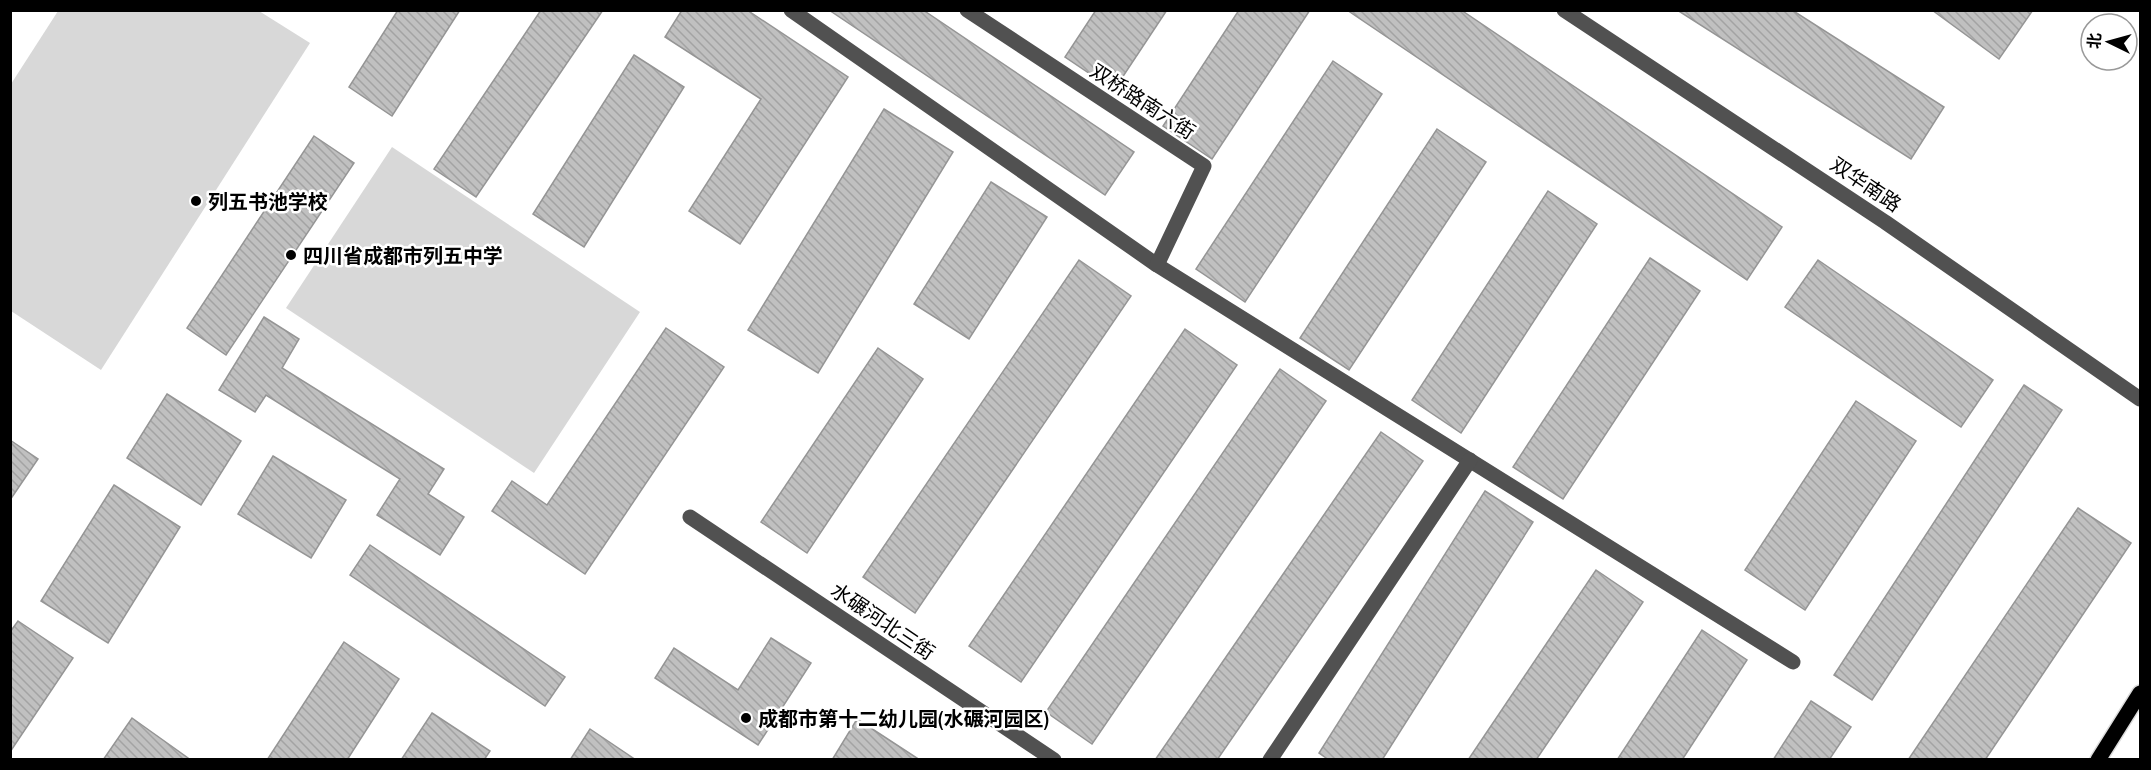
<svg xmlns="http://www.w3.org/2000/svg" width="2151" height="770" font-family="'Archivo Narrow','Noto Sans SC',sans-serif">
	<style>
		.green { fill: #d8d8d8 }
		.building { fill: url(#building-back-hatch); stroke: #959595; stroke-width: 1.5 }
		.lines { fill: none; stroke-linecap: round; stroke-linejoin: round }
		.major-casing { stroke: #dbdbdb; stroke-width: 18 }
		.minor { stroke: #515151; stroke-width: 15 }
		.major { stroke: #000; stroke-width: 15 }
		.poi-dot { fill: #000; stroke: #fff; stroke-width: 2 }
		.labels { text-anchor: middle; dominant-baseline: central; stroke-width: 5; stroke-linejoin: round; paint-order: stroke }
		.street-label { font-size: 20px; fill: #000; stroke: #fff }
		.poi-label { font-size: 20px; font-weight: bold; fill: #000; stroke: #fff; text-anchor: start }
	</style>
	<defs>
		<pattern id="building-back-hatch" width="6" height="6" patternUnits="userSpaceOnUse" patternTransform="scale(1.5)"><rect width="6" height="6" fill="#c0c0c0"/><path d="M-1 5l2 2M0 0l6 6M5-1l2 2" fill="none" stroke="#a3a3a3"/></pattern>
	</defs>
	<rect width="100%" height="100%" fill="#fff"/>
	<g class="green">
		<path d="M58,11H259L310,43L101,370L11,311V84Z"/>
		<path d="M392,147L640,312L534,473L286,308Z"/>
	</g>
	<g class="building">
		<path d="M398,10H460L392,116L349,87Z"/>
		<path d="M541,10H603L476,197L434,169Z"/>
		<path d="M682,10H747L848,77L740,244L689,211L761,99L665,37Z"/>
		<path d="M829,10H923L1134,152L1105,195Z"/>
		<path d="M1096,10H1167L1114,90L1065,57Z"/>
		<path d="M1239,10H1310L1212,159L1163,126Z"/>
		<path d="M1347,10H1461L1782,227L1747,280Z"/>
		<path d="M1677,10H1792L1944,107L1911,159Z"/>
		<path d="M1932,10H2033L1999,59Z"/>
		<path d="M634,55L684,87L584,247L533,214Z"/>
		<path d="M1333,61L1382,94L1245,302L1196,269Z"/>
		<path d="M884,109L953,152L818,373L748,330Z"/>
		<path d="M1437,129L1486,162L1349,370L1300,338Z"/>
		<path d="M314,136L354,163L226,355L187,328Z"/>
		<path d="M991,182L1047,217L969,339L914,304Z"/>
		<path d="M1548,191L1597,224L1461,433L1412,400Z"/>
		<path d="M1650,258L1700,291L1563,499L1513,467Z"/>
		<path d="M1079,260L1131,296L915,613L863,577Z"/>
		<path d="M1818,260L1993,380L1961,427L1785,307Z"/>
		<path d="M264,317L299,339L282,368L444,469L428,494L464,517L440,555L377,515L400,479L266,395L255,412L219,390Z"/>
		<path d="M666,328L724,367L585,574L492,511L512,481L547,505Z"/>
		<path d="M1185,329L1237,365L1021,682L969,646Z"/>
		<path d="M878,348L923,379L807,553L761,522Z"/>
		<path d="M1280,369L1326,401L1092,744L1046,712Z"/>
		<path d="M2024,385L2062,410L1872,700L1834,675Z"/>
		<path d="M167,394L241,441L201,505L127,458Z"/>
		<path d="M1856,401L1916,441L1805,610L1745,570Z"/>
		<path d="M1381,432L1423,461L1217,760H1155Z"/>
		<path d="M10,440L38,459L10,500Z"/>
		<path d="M273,456L346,500L311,558L238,514Z"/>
		<path d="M114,485L180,527L108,643L41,601Z"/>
		<path d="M1485,491L1533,522L1382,760H1329L1319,753Z"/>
		<path d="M2078,508L2131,543L1985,760H1908Z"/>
		<path d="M370,545L565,677L545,706L350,575Z"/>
		<path d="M1596,570L1643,602L1536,760H1468Z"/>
		<path d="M18,621L73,658L10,752V632Z"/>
		<path d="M1702,630L1747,660L1682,760H1617Z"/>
		<path d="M771,638L811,663L758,745L655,678L674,648L738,690Z"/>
		<path d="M344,642L399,679L347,760H267Z"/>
		<path d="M1811,701L1851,727L1829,760H1773Z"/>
		<path d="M432,713L490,751L484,760H401Z"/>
		<path d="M132,718L188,758L187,760H103Z"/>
		<path d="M857,719L920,760H832Z"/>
		<path d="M590,729L636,760H570Z"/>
	</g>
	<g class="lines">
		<g class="major-casing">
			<path id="major" d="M2098,760L2140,693"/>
		</g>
		<g class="minor">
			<path d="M791,10L1157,265L1793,662"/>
			<path d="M967,10L1204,166L1157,265"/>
			<path d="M1564,10L1885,222L2140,399"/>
			<path d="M690,517L1054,760"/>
			<path d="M1270,760L1470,460"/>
		</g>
		<use href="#major" class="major"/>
	</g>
	<g class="poi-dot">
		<circle cx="196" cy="201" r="6"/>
		<circle cx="291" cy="255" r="6"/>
		<circle cx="746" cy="718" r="6"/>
	</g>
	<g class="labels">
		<g class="street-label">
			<text transform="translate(1143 101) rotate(33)">双桥路南六街</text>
			<text transform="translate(1866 184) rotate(34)">双华南路</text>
			<text transform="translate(883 621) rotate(34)">水碾河北三街</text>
		</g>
		<g class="poi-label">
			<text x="208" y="201">列五书池学校</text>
			<text x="303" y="255">四川省成都市列五中学</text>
			<text x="758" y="718">成都市第十二幼儿园(水碾河园区)</text>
		</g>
	</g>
	<rect width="2151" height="770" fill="none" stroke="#000000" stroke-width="24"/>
	<g transform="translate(2109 42) rotate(275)"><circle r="28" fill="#ffffff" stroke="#999999" stroke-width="1.5"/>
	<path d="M0-4.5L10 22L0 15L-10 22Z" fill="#000000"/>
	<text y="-9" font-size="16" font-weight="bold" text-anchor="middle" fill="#000000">北</text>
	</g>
</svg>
